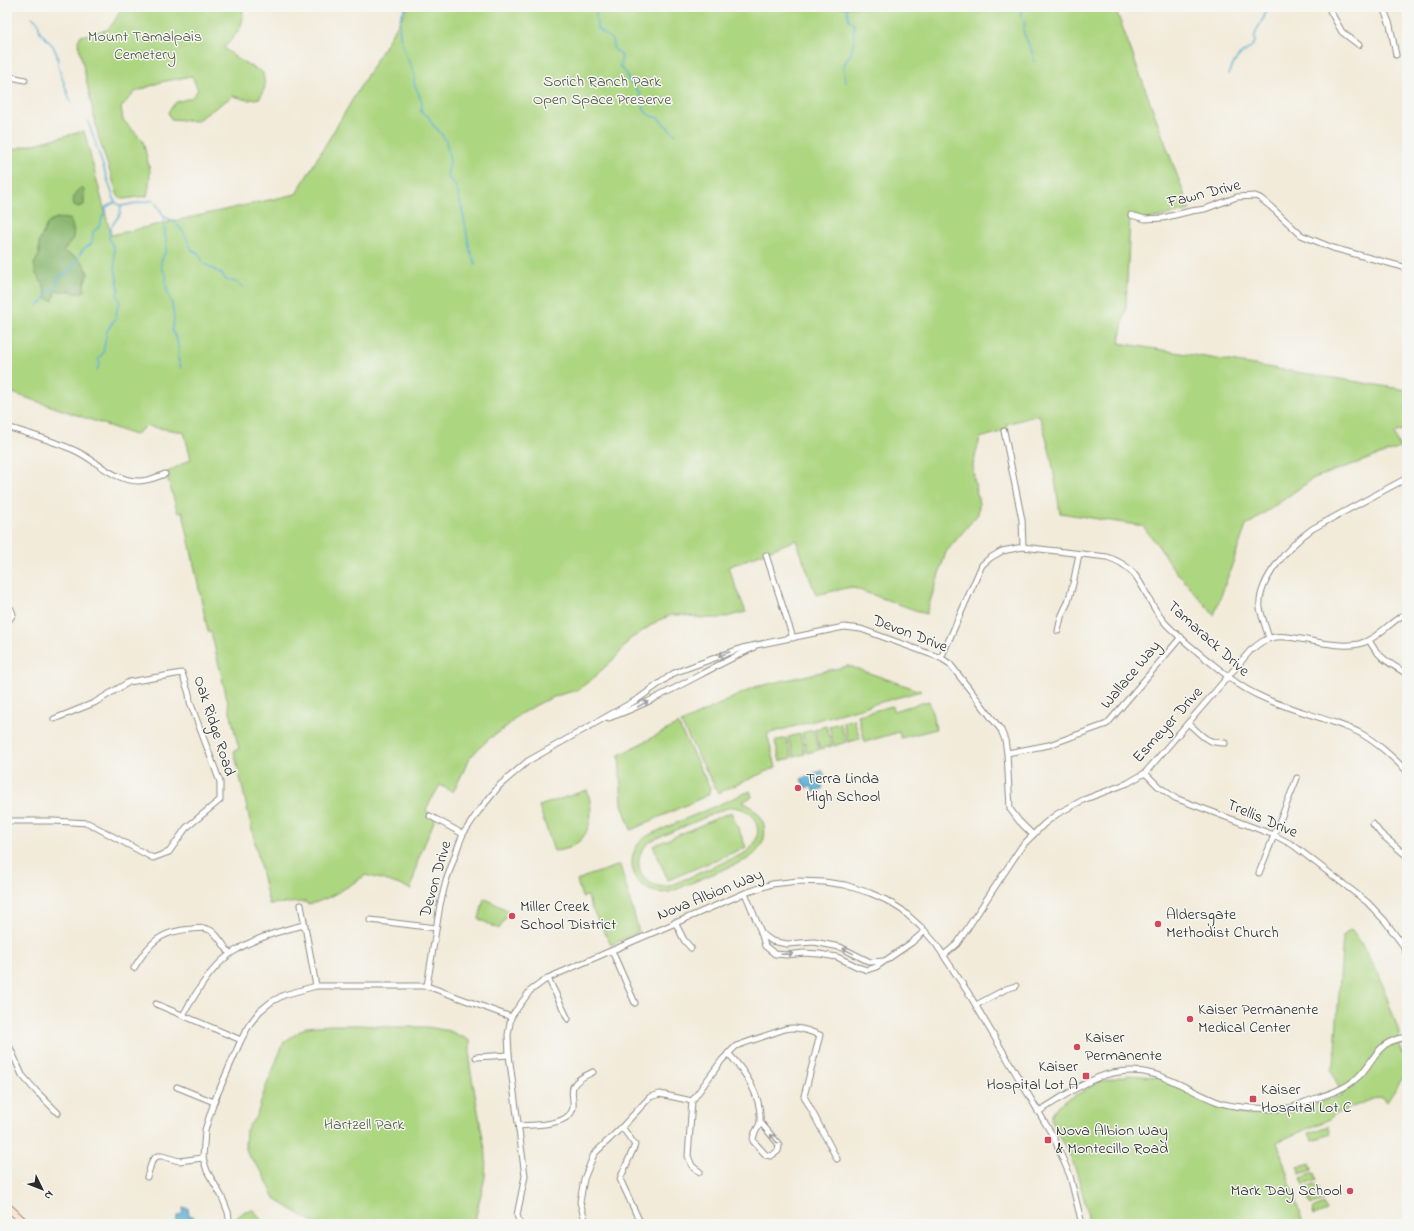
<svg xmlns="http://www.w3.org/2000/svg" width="1414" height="1231" font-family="'Indie Flower',sans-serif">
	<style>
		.green { fill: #add681; stroke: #6c8056; fill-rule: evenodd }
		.forest { fill: #8ab76f; stroke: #5a714d }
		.water { fill: #59afd5; stroke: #426d80 }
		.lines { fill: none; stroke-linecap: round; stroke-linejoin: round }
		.stream { stroke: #59afd5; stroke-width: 1.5 }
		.minor-casing { stroke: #8e8b82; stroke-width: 7 }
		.secondary-casing { stroke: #8e8b82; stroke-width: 9 }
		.minor { stroke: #fff; stroke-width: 5 }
		.secondary { stroke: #fde4d1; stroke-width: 7 }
		.oneway { stroke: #a0a0a0 }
		.poi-dot { fill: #d1495b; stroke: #f6f6f2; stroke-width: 1.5 }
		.labels { text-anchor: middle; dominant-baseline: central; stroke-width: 3; stroke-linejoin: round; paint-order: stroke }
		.park-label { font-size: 16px; fill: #4c5640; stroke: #f6f6f2 }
		.street-label { font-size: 16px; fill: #2b2b2b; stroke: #f6f6f2 }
		.poi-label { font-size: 16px; fill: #2b2b2b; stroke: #f6f6f2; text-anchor: start }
	</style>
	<rect width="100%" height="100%" fill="#f6f6f2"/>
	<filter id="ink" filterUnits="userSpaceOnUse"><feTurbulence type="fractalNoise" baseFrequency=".025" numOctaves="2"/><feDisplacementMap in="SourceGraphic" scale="8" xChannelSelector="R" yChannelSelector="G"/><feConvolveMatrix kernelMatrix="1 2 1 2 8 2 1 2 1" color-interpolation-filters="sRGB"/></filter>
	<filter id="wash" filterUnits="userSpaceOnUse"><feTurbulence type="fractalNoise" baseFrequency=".012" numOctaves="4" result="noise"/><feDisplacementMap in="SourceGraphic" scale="16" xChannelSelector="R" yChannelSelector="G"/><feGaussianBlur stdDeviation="0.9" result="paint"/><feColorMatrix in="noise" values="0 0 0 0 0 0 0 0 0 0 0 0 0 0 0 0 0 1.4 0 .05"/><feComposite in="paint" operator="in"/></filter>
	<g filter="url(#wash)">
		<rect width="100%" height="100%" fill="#f2ebda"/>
		<g class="green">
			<path d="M122,7H242C246,27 236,34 224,48L238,59L263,73L265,87L260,98L248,100L233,96L196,121L171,119L168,112L176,102L191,98L198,90L192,76L161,82L135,92L121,107L123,120L143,141L150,171L149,187L147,196L123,199L118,196L99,139L78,42L80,36L107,30L114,22Z"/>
			<path d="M408,7H1115L1190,210L1145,220L1130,216L1126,306L1119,343L1407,390V428L1394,433L1400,448L1314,478L1246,526L1214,615L1172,567L1159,547L1143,526L1060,513C1055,480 1051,447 1039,415L1006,424L1007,427L1004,431L980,438L973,465L974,479L979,504L978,514L946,552L926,614L851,587L816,595L796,540L728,567L746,612L722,618H702L682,615H672L659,620L629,640L618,655L591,680L577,690L559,695L542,702L520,714L505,728L490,738L478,749L470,758L453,792L440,785L426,809L430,816L435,819L418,860L411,889L388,881L366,875C347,887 330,899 308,905L306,902L269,904L234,751L239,749L211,632H208L183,512L178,513L166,473L191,459L184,432L146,426L135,435L7,391V151L84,131L111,235L296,194Z"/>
			<path d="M848,666L852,667L921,691L767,734L776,767L718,793L681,723L755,687Z"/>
			<path d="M929,701L936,729L901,738L899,732L865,742L858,715L892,706L893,711Z"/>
			<path d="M854,719L860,739L848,742L843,722Z"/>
			<path d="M840,723L846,742L834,746L829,726Z"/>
			<path d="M678,724L710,788L708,795L631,830L622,804L619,755Z"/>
			<path d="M826,726L832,746L820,749L815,729Z"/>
			<path d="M813,730L819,750L807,753L802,733Z"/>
			<path d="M800,734L805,754L794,757L788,737Z"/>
			<path d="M786,738L792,758L780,761L775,741Z"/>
			<path d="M587,790C597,818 588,849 554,851L539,806Z"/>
			<path d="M750,791L752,797L742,802C770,813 773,845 746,860L670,892C632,899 617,851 651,834ZM732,807C760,808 767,841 743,854L669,886C639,891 627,854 653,840L724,809Z"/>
			<path d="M731,812L746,847L668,880L653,846Z"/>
			<path d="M620,865L639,932L611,945L590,905L588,896L582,897L577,881L584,877Z"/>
			<path d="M484,898L509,911L499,929L479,919Z"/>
			<path d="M1351,929L1358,938L1379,975L1399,1032V1042L1407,1066V1071L1387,1102L1384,1098L1381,1097L1373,1099L1335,1114L1330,1119L1277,1142L1303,1224H1089L1087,1210L1077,1173L1070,1156L1051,1119L1053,1112L1058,1105L1099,1082L1128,1075L1157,1077L1173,1083L1208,1102L1225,1109L1236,1111L1286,1112L1299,1110L1342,1095L1331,1070L1334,1064L1343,936Z"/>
			<path d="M330,1025H359L392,1027H427L450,1031L470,1041V1067L486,1155L485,1177L475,1220L467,1224H316L276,1200L262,1172L248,1155L245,1145L246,1130L257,1115L265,1089L284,1042L306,1027Z"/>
			<path d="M1328,1126L1331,1134L1312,1140L1309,1133Z"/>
			<path d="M1310,1163L1312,1170L1300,1174L1297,1167Z"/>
			<path d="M1314,1173L1316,1180L1304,1185L1301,1178Z"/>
			<path d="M1317,1184L1320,1190L1307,1195L1305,1188Z"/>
			<path d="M1321,1194L1323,1201L1311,1205L1308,1199Z"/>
			<path d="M1324,1204L1327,1211L1314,1216L1312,1209Z"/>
			<path d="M254,1210L264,1224H235V1219L245,1211Z"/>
		</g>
		<g class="forest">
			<path d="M82,187L84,190V205L78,207L74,205C72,197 75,191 82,187Z"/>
			<path d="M56,218L70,219C76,235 75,238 63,251C78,259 83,257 88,274L84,284L85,291L78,294L70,291H55L53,301L46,298L44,286L36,274L34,264L39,255V242L47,224Z"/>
		</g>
		<g class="water">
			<path d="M822,770L826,779L820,782L823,788L814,792L811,786L805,788L801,779Z"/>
			<path d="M183,1208H188L189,1215L194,1217L193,1223H176L177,1216L182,1214Z"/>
		</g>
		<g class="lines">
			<g class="stream">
				<path d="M406,7C390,27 407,56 415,76L414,83L422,102L421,112L428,116L433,125L439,131L446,141L450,161L447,176L456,186L464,218L470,251L476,265"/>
				<path d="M591,7L596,12L597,28L612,40L614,49L622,56L620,67L627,74L628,79L640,94L645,111L649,115L658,118L676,135"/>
				<path d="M846,7L849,20L854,24V39L851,54L847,59L843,68L846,82"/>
				<path d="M946,7L949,12"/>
				<path d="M1021,7V15L1025,24L1023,31L1032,52L1034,62"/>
				<path d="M32,17L38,22L40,32L53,46L57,55L59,69L71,103"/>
				<path d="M1228,74C1232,68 1234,62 1238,57C1244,51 1252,48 1255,42C1252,29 1268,19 1266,7"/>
				<path d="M88,121L115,202L121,206L154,200L164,217L174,221L184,233L192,250L199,254L203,263L222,274L226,280L236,282L244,288"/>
				<path d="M164,218L163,224L165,228C163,235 168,242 166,250C165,256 160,259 161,265C161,269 165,273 167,277L165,281L168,293L172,304L174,319L172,330L177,340L179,352L178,358L181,368"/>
				<path d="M37,306L43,301L48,292C55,289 57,286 58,277L62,275H65L68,270C78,267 77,253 85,248C88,245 91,246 92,242C93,239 92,235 93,232C94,230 97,230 98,228C102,222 101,216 106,211V207L115,202"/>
				<path d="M97,370L100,363L98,359L103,353L107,331L116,317L117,307L120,304L117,294L119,289L115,268L114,248L109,238L111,227L120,214L121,206"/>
			</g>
		</g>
	</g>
	<g filter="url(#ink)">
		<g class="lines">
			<g class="minor-casing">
				<g id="minor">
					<path d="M1328,7L1342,32L1359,45"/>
					<path d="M1383,7L1390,25L1396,55"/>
					<path d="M7,76L25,80"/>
					<path d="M1131,215L1145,219L1163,218L1191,211L1205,209L1237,197L1255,196L1260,198L1271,207L1301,235L1333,248L1407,268"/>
					<path d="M7,427C30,434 54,441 76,451C97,461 114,481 139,481C148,481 157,477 165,474"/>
					<path d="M1004,431L1022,520L1023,547"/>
					<path d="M766,555L793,638"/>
					<path d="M7,609H11L13,614L7,623"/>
					<path d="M1058,631L1061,617L1068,602L1073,584L1079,554"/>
					<path d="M1269,638C1266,628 1262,618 1260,608C1257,580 1291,544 1312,529L1407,478"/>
					<path d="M1369,640C1378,658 1391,664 1407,674"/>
					<path d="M941,658L982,565L990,558L1002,551L1023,547L1107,557C1146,569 1142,600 1167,625C1186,644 1209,661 1230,678C1261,703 1301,710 1338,724C1345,727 1353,729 1360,733C1378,743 1392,757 1407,771"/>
					<path d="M609,718C659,700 705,670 753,648"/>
					<path d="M1188,723C1202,735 1205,743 1225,743"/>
					<path d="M1007,753L1049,745L1107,724L1181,637"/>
					<path d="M1145,773L1158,786L1175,798L1274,835L1293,845L1367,902L1385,921L1402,944L1407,955"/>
					<path d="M430,816L463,834"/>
					<path d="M7,821H54L88,823L153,858L169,852L186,828L220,800V782L190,702L189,694L182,673L129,682L94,703L54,719"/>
					<path d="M1373,824L1381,834L1407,856"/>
					<path d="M1259,873L1297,778"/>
					<path d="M745,893L761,932L765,946L775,954L787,955L804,953L819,954L837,957L858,967L867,970L876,967L911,943L925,931"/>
					<path d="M301,905L316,986"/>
					<path d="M370,920L436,928"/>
					<path d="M675,922L684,940L691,948"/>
					<path d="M761,933L772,941L787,944L814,942L840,947L870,962L884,961"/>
					<path d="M612,951L635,1003"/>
					<path d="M944,955L957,944L1022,846L1044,824L1057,814L1083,800L1128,783L1145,773L1250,651C1256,646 1261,641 1268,639C1276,635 1286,637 1295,638C1314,641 1340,648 1359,644C1378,639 1390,621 1407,613"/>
					<path d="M134,968C150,942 160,931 192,929C199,928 207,927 213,932C219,937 225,947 230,954"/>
					<path d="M548,978L568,1019"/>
					<path d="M427,986L440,905L446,881L459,844L463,834L478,812L500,785L528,761L638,699L674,673L742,648L844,627L861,629L941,658L950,664L1001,730L1005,740L1007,753L1010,809L1019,821L1033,835"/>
					<path d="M156,1004L241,1040"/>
					<path d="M976,1005L1006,989L1016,986"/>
					<path d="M183,1015C196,993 209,970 230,954C234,951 239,949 243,946C263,936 282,930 304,925"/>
					<path d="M7,1041L22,1075L36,1091L58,1113"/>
					<path d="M728,1053C744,1070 762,1096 760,1121C760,1128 753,1131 753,1141L766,1155L771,1156L778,1151L779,1146L777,1142L761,1123"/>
					<path d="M476,1057L509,1055"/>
					<path d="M177,1087L214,1102"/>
					<path d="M692,1101L688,1156L692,1166L700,1172"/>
					<path d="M1038,1112C1058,1100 1090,1077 1113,1073C1155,1064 1182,1088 1218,1102C1233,1108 1272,1110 1288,1108C1293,1108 1300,1104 1305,1102C1322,1096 1343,1091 1357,1078C1370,1067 1375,1048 1392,1041C1397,1039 1402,1038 1407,1037"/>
					<path d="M519,1126C532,1125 559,1125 568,1116C578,1108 570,1097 573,1087C576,1079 587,1075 593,1072"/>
					<path d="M622,1127L635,1145L620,1179L639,1220L643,1224"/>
					<path d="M147,1177L152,1161L157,1156H162L179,1161L203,1158"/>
					<path d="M230,1224L228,1212L222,1197L207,1171L203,1158L205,1130L214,1102L241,1040L249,1025L260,1011L271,1002L284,995L316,986H427L511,1017"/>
					<path d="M520,1224L517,1215L525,1176L509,1055L508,1035L511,1017L530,991L548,978L745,893L772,884L798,881L824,882L845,885L870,893L886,900L902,910L921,927L936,944L969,994L1054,1138L1070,1176L1082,1224"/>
					<path d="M586,1224L580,1202L584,1179L594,1154L622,1127L650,1097L660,1094L692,1101L722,1060L736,1046L785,1029C798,1026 809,1031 820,1035L804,1096L837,1159"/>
				</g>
			</g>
			<g class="secondary-casing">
				<path id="secondary" d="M7,1206L26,1224"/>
			</g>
			<use href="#minor" class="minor"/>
			<use href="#secondary" class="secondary"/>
		</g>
		<defs><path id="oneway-shaft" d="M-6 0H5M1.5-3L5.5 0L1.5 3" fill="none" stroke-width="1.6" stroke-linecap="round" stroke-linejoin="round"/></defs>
		<g class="oneway">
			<use href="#oneway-shaft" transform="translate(724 654) rotate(160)"/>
			<use href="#oneway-shaft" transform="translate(643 704) rotate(-28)"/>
			<use href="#oneway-shaft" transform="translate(848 951) rotate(-154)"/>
			<use href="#oneway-shaft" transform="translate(787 954) rotate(-2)"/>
			<use href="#oneway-shaft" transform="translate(774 1139) rotate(-126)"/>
		</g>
	</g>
	<g class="poi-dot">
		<circle cx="798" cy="788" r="4"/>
		<circle cx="512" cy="916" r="4"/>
		<circle cx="1158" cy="924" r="4"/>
		<circle cx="1190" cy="1019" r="4"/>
		<circle cx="1077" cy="1047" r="4"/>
		<rect x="1082" y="1072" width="8" height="8" rx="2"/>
		<rect x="1249" y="1095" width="8" height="8" rx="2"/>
		<rect x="1044" y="1136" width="8" height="8" rx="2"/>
		<circle cx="1350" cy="1191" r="4"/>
	</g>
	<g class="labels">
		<g class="park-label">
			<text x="145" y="37">Mount Tamalpais<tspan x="145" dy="18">Cemetery</tspan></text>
			<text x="602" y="82">Sorich Ranch Park<tspan x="602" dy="18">Open Space Preserve</tspan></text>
			<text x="364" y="1125">Hartzell Park</text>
		</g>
		<g class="street-label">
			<text transform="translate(1204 194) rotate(-14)">Fawn Drive</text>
			<text transform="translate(910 634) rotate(21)">Devon Drive</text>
			<text transform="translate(1208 639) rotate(42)">Tamarack Drive</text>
			<text transform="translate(1131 675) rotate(-50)">Wallace Way</text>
			<text transform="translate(1168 725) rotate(-48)">Esmeyer Drive</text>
			<text transform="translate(214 726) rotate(72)">Oak Ridge Road</text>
			<text transform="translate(1262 819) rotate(23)">Trellis Drive</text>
			<text transform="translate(436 879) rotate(-74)">Devon Drive</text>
			<text transform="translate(710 895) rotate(-22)">Nova Albion Way</text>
		</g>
		<g class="poi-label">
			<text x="806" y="779">Terra Linda<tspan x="806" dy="18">High School</tspan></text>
			<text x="520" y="907">Miller Creek<tspan x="520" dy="18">School District</tspan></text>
			<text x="1166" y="915">Aldersgate<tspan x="1166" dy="18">Methodist Church</tspan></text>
			<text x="1198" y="1010">Kaiser Permanente<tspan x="1198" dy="18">Medical Center</tspan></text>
			<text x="1085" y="1038">Kaiser<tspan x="1085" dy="18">Permanente</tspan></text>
			<text x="1078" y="1067" text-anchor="end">Kaiser<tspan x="1078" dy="18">Hospital Lot A</tspan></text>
			<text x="1261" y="1090">Kaiser<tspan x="1261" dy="18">Hospital Lot C</tspan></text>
			<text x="1056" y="1131">Nova Albion Way<tspan x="1056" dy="18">&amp; Montecillo Road</tspan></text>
			<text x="1342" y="1191" text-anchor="end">Mark Day School</text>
		</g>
	</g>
	<rect width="1414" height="1231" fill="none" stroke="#f6f6f2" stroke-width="24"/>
	<g transform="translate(42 1189) rotate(133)" stroke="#f6f6f2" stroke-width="3" paint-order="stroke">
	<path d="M0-3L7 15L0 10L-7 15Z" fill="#2b2b2b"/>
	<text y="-6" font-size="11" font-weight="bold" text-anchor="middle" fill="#2b2b2b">N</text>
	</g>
</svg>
